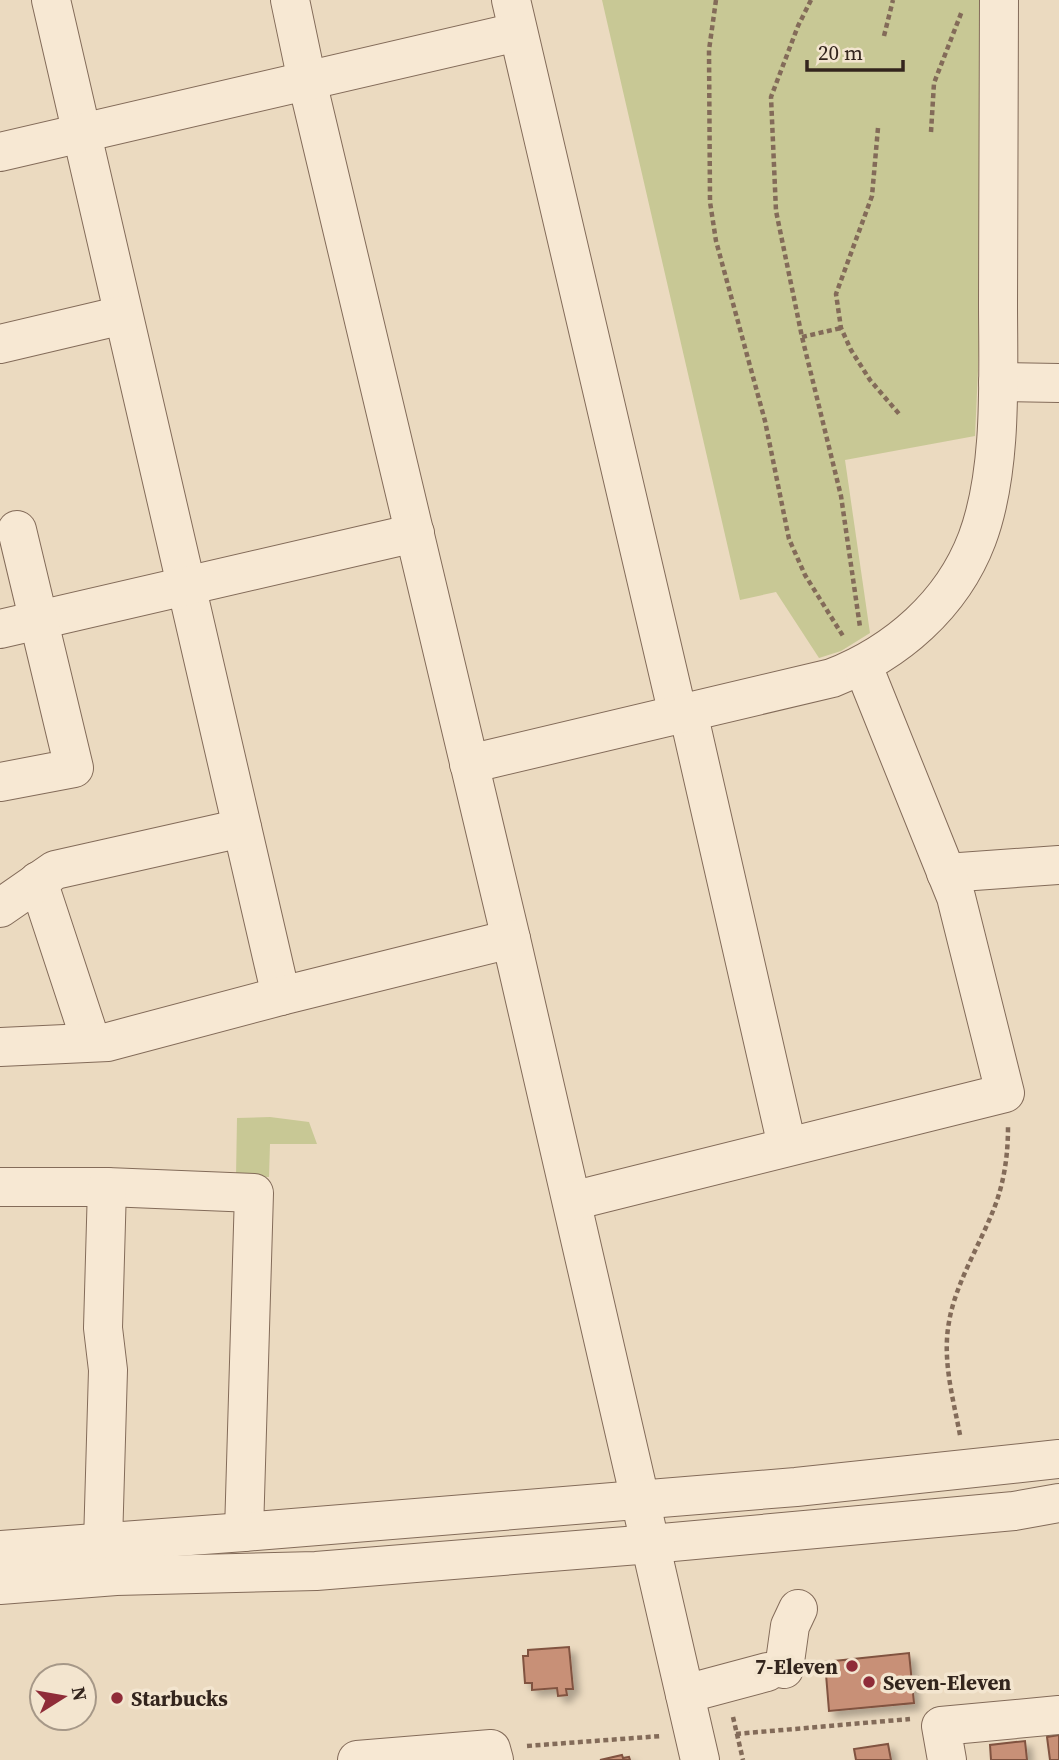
<svg xmlns="http://www.w3.org/2000/svg" width="1059" height="1760" font-family="'Source Serif 4',serif">
	<style>
		.green { fill: #c8c895 }
		.building { fill: #c89077; stroke: #815340; stroke-width: 2; filter: url(#shadow) }
		.lines { fill: none; stroke-linecap: round; stroke-linejoin: round }
		.minor-casing { stroke: #836b59; stroke-width: 40 }
		.path { stroke: #836b59; stroke-width: 4.5; stroke-dasharray: 5 3.5; stroke-linecap: butt }
		.minor { stroke: #f7e8d3; stroke-width: 38 }
		.poi-dot { fill: #8f2c38; stroke: #f3e5cf; stroke-width: 2.5 }
		.labels { text-anchor: middle; dominant-baseline: central; stroke-width: 7; stroke-linejoin: round; paint-order: stroke }
		.poi-label { font-size: 21px; font-weight: bold; fill: #33251d; stroke: #f3e5cf; text-anchor: start }
	</style>
	<defs>
		<filter id="shadow"><feDropShadow dx="6" dy="6" stdDeviation="3.5" flood-color="#0004"/></filter>
	</defs>
	<rect width="100%" height="100%" fill="#ebdac0"/>
	<g class="green">
		<path d="M602,0H980L979,349L975,436L845,460L870,633L841,651L819,658L776,592L740,600Z"/>
		<path d="M270,1117L309,1122L317,1144H270L269,1177H236L237,1118Z"/>
	</g>
	<g class="building">
		<path d="M569,1647L573,1689H566L567,1695L558,1696L557,1688L532,1690V1683H525L523,1656H528V1650Z"/>
		<path d="M909,1653L914,1703L829,1711L825,1662Z"/>
		<path d="M1059,1735V1760H1050L1047,1737Z"/>
		<path d="M1025,1741L1027,1760H991L990,1745Z"/>
		<path d="M888,1744L891,1760H856L854,1749Z"/>
		<path d="M622,1755L623,1758L629,1757L630,1760H600Z"/>
	</g>
	<g class="lines">
		<g class="minor-casing">
			<g id="minor">
				<path d="M51,0L281,996"/>
				<path d="M290,0L307,81L511,939L700,1760"/>
				<path d="M511,0L678,715"/>
				<path d="M0,152L517,32"/>
				<path d="M0,344L123,315"/>
				<path d="M998,382L1059,383"/>
				<path d="M0,629L415,533"/>
				<path d="M688,712L787,1146"/>
				<path d="M469,764L832,678C896,653 952,605 977,539C1003,470 998,376 998,302C999,202 999,101 999,0"/>
				<path d="M0,782L74,768L17,530"/>
				<path d="M946,873L1059,865"/>
				<path d="M38,881L91,1042"/>
				<path d="M0,908L55,870L242,828"/>
				<path d="M0,1047L108,1042L281,996L511,939"/>
				<path d="M0,1187H107L254,1193L244,1532"/>
				<path d="M572,1201L1005,1093L956,897L863,666"/>
				<path d="M103,1543L108,1370L103,1328L107,1187"/>
				<path d="M0,1550L244,1532L796,1487L1059,1459"/>
				<path d="M0,1585L116,1576L316,1571L651,1544L1014,1511L1059,1503"/>
				<path d="M784,1669L790,1626L798,1609"/>
				<path d="M685,1694L767,1672"/>
				<path d="M357,1760L491,1749L494,1760"/>
				<path d="M947,1760L941,1726L1059,1715"/>
			</g>
		</g>
		<g class="path">
			<path d="M716,0L709,50L710,202L716,241L765,421L789,539L805,575L843,636"/>
			<path d="M811,0L798,26L771,97L776,211L802,337L841,496L860,627"/>
			<path d="M884,36L893,0"/>
			<path d="M878,128L872,196L836,294L841,328L851,350L870,380L900,415"/>
			<path d="M931,132L934,83L962,11"/>
			<path d="M802,337L841,328"/>
			<path d="M960,1435C953,1398 942,1360 949,1322C955,1285 979,1246 993,1211C1004,1184 1008,1156 1008,1127"/>
			<path d="M733,1717L743,1760"/>
			<path d="M736,1734L910,1719"/>
			<path d="M527,1746L661,1736"/>
		</g>
		<use href="#minor" class="minor"/>
	</g>
	<g class="poi-dot">
		<circle cx="852" cy="1666" r="7"/>
		<circle cx="869" cy="1682" r="7"/>
		<circle cx="117" cy="1698" r="7"/>
	</g>
	<g class="labels">
		<g class="poi-label">
			<text x="838" y="1666" text-anchor="end">7-Eleven</text>
			<text x="883" y="1682">Seven-Eleven</text>
			<text x="131" y="1698">Starbucks</text>
		</g>
	</g>
	<g transform="translate(63 1697) rotate(79)"><circle r="33" fill="#f3e5cf" stroke="#a69888" stroke-width="2"/>
	<path d="M0-5L12 26L0 18L-12 26Z" fill="#8f2c38"/>
	<text y="-10" font-size="19" font-weight="bold" text-anchor="middle" fill="#33251d">N</text>
	</g>
	<path d="M807 60v10h96v-10" fill="none" stroke="#33251d" stroke-width="3.5"/>
	<text x="818" y="60" font-size="21" fill="#33251d" stroke="#f3e5cf" stroke-width="5" paint-order="stroke">20 m</text>
</svg>
